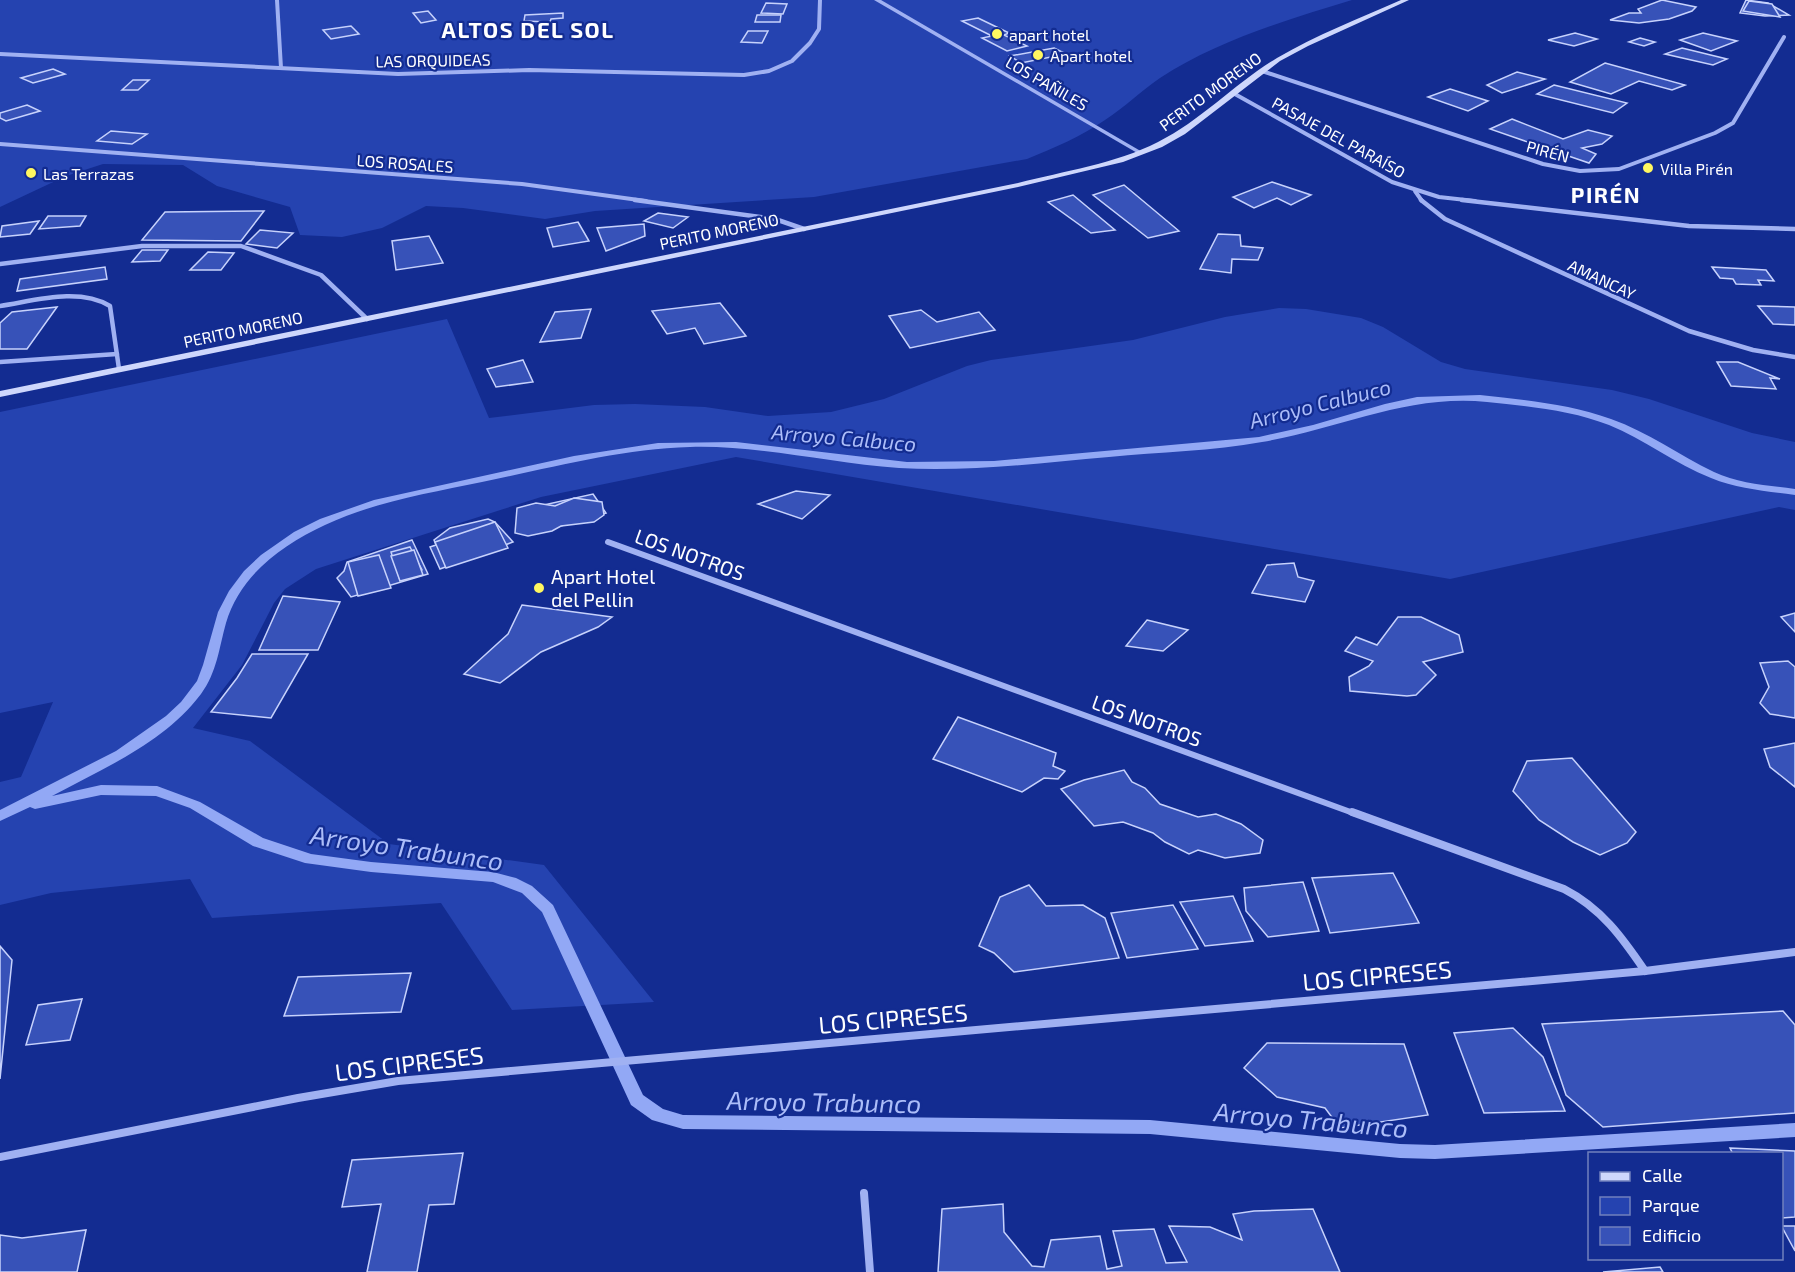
<svg xmlns="http://www.w3.org/2000/svg" width="1795" height="1272" font-family="'Exo 2',sans-serif">
	<style>
		.green { fill: #2543b0 }
		.lines { fill: none; stroke-linecap: round; stroke-linejoin: round }
		.stream { fill: #92a8f5; fill-rule: evenodd }
		.building { fill: #3752b8; stroke: #c7d2fc; stroke-width: 1.5 }
		.minor-far3 { stroke: #a0b1f2; stroke-width: 4 }
		.minor-far2 { stroke: #a0b1f2; stroke-width: 4.5 }
		.minor-far1 { stroke: #a0b1f2; stroke-width: 6 }
		.minor { stroke: #a0b1f2; stroke-width: 8 }
		.tertiary { fill: #a0b1f2; fill-rule: evenodd }
		.secondary { fill: #ced7fc; fill-rule: evenodd }
		.poi-dot { fill: #fff760; stroke: #132c91; stroke-width: 2 }
		.labels { text-anchor: middle; dominant-baseline: central; stroke-width: 4.5; stroke-linejoin: round; paint-order: stroke }
		.far-poi-label { font-size: 16px; fill: #fff; stroke: #132c91; text-anchor: start }
		.far-street-label { font-size: 16px; fill: #fff; stroke: #132c91 }
		.street-label { font-size: 20px; fill: #fff; stroke: #132c91 }
		.poi-label { font-size: 20px; fill: #fff; stroke: #132c91; text-anchor: start }
		.water-label { font-size: 21px; font-style: italic; fill: #acbdf9; stroke: #132c91 }
		.far-district-label { font-size: 22px; font-weight: bold; letter-spacing: 1.5px; fill: #fff; stroke: #132c91 }
		.near-street-label { font-size: 24px; fill: #fff; stroke: #132c91 }
		.near-water-label { font-size: 26px; font-style: italic; fill: #acbdf9; stroke: #132c91 }
	</style>
	<rect width="100%" height="100%" fill="#132c91"/>
	<g class="green">
		<path d="M0,0H1352C1287,20 1218,40 1160,78C1141,91 1125,107 1105,120C1082,136 1054,148 1027,159L814,197L595,211L545,219L463,208L426,206L382,228L342,237L300,235L290,207L217,186L183,165L103,164L66,176L0,207Z"/>
		<path d="M1279,308L1306,309L1361,318L1383,327L1441,362L1465,369L1612,390L1649,399L1752,433L1795,442V510L1779,507L1450,579L736,457L541,497L316,569L285,589L274,603L242,665L193,728L250,741L389,844L544,865L654,1002L512,1010L441,903L212,918L190,879L51,893L0,905V782L21,777L53,702L0,713V412L447,319L489,418L594,405L635,404L705,407L768,416L831,412L884,399L967,366L991,360L1133,340L1225,317Z"/>
	</g>
	<g class="lines">
		<path class="stream" d="M1480,395C1524,400 1569,404 1611,419C1648,432 1679,455 1714,472C1739,484 1768,485 1795,489V495C1766,491 1738,489 1711,478C1675,464 1644,439 1609,425C1571,410 1527,406 1487,402C1407,394 1339,429 1262,442C1213,451 1159,452 1109,457C1040,463 969,472 899,468C829,463 760,445 690,447C619,449 551,468 482,482C429,493 374,502 325,525C282,545 240,575 226,623C219,648 217,672 201,694C164,743 104,768 52,796L101,785L157,786L200,802L263,838L311,854L371,862L493,872L516,878L532,886L553,905L643,1095L663,1109L683,1115L1150,1120L1400,1144L1435,1145L1795,1123V1137L1435,1159L1400,1158L1150,1134L683,1129L652,1120L631,1105L542,912L522,893L493,882L371,872L305,863L253,846L190,808L156,796L101,795L35,809L30,807L0,821V810L116,751L166,716L181,702L197,681L203,665L218,612L229,591L244,571L261,555L294,532L320,519L374,500L574,456L658,443L736,442L907,462L994,461L1259,437L1313,425L1385,404L1417,397Z"/>
	</g>
	<g class="building">
		<path d="M1662,0L1696,7L1692,11L1669,19L1639,23L1610,20L1629,13H1641L1638,9Z"/>
		<path d="M1746,0L1768,3L1789,15L1765,16L1740,13Z"/>
		<path d="M1749,1L1772,4L1780,17L1743,11Z"/>
		<path d="M766,3L787,4L783,14L761,13Z"/>
		<path d="M428,11L436,20L421,23L413,13Z"/>
		<path d="M563,13V18L551,19L550,22L524,21L525,15Z"/>
		<path d="M757,15H781L780,22H755Z"/>
		<path d="M978,18L1009,33L1004,35L1027,46L1007,51L982,38L992,36L962,21Z"/>
		<path d="M351,26L359,34L331,39L323,30Z"/>
		<path d="M748,31H768L762,43L741,42Z"/>
		<path d="M1575,33L1597,39L1574,46L1548,40Z"/>
		<path d="M1703,33L1737,41L1711,51L1680,40Z"/>
		<path d="M1640,38L1655,42L1644,46L1629,42Z"/>
		<path d="M1054,48L1066,54L1021,63L1010,56Z"/>
		<path d="M1682,48L1727,59L1713,65L1665,54Z"/>
		<path d="M1605,63L1685,85L1672,90L1639,81L1611,94L1570,82Z"/>
		<path d="M53,69L65,74L33,83L21,78Z"/>
		<path d="M1517,72L1545,79L1502,93L1487,85Z"/>
		<path d="M133,80H149L138,90H122Z"/>
		<path d="M1554,85L1627,103L1613,113L1537,94Z"/>
		<path d="M1450,89L1488,101L1468,111L1428,97Z"/>
		<path d="M27,105L40,111L6,121L0,118V113Z"/>
		<path d="M1512,119L1563,139L1588,130L1612,136L1602,144L1582,148L1596,154L1589,163L1490,129Z"/>
		<path d="M111,131L147,134L132,144L97,141Z"/>
		<path d="M1272,182L1311,195L1291,205L1277,198L1254,208L1233,197Z"/>
		<path d="M1124,185L1179,231L1148,238L1093,195Z"/>
		<path d="M1073,195L1115,230L1091,233L1048,202Z"/>
		<path d="M264,211L241,241L142,240L165,212Z"/>
		<path d="M658,213L688,217L673,228L644,221Z"/>
		<path d="M48,216H86L80,226L39,229Z"/>
		<path d="M39,221L30,234L0,237L2,226Z"/>
		<path d="M578,222L589,241L553,247L547,228Z"/>
		<path d="M644,224L645,236L606,251L597,228Z"/>
		<path d="M260,230L293,233L277,248L246,244Z"/>
		<path d="M1218,234L1240,235L1241,246L1263,248L1258,260L1232,259L1231,273L1200,269Z"/>
		<path d="M429,236L443,263L396,270L392,241Z"/>
		<path d="M142,250H168L160,261L132,262Z"/>
		<path d="M208,252L234,253L221,270H190Z"/>
		<path d="M105,267L107,279L17,291L20,279Z"/>
		<path d="M1712,267L1766,270L1774,281L1758,280L1761,285L1736,284L1733,279L1720,278Z"/>
		<path d="M720,303L746,336L704,344L695,328L667,334L652,311Z"/>
		<path d="M1758,306L1795,307V325L1773,324Z"/>
		<path d="M57,307L27,349H0V323L12,312Z"/>
		<path d="M591,309L581,338L540,342L555,312Z"/>
		<path d="M921,310L937,322L979,312L995,330L910,348L889,316Z"/>
		<path d="M523,360L533,382L496,387L487,369Z"/>
		<path d="M1717,362H1738L1780,379L1770,378L1776,389L1731,386Z"/>
		<path d="M796,491L830,495L802,519L758,504Z"/>
		<path d="M593,494L606,513L529,535L521,510Z"/>
		<path d="M574,498L602,502L604,515L594,522L561,526L552,531L528,536L515,533L517,508L536,503L555,506Z"/>
		<path d="M488,519L495,522L513,542L440,569L430,547L436,545L434,540L450,528Z"/>
		<path d="M495,522L508,548L446,568L435,542Z"/>
		<path d="M412,540L428,574L351,597L337,578L344,571L347,562Z"/>
		<path d="M410,547L422,570L400,580L391,552Z"/>
		<path d="M414,550L423,575L400,581L391,556Z"/>
		<path d="M379,555L391,588L358,596L348,562Z"/>
		<path d="M1294,563L1298,577L1314,581L1305,602L1252,593L1267,565Z"/>
		<path d="M283,596L340,602L318,650H259Z"/>
		<path d="M522,605L612,617L598,627L541,652L500,683L464,674L508,634Z"/>
		<path d="M1795,613V632L1781,617Z"/>
		<path d="M1398,617H1421L1459,635L1463,652L1423,662L1436,675L1416,695L1407,696L1350,691L1349,677L1369,666L1373,661L1345,651L1356,637L1377,645Z"/>
		<path d="M1147,620L1188,630L1163,651L1126,646Z"/>
		<path d="M252,654H308L271,718L211,712L237,678Z"/>
		<path d="M1788,661L1795,667V718L1770,714L1760,703L1769,687L1760,663Z"/>
		<path d="M958,717L1056,753L1053,766L1065,771L1058,779L1044,778L1022,792L933,759Z"/>
		<path d="M1795,743V787L1770,767L1764,749Z"/>
		<path d="M1572,758L1636,832L1627,843L1600,855L1573,842L1539,820L1513,791L1527,761Z"/>
		<path d="M1124,770L1132,782L1145,788L1160,804L1198,817L1216,814L1241,824L1263,840L1260,853L1225,858L1198,850L1189,854L1165,842L1153,833L1123,822L1094,826L1061,789L1084,780Z"/>
		<path d="M1393,873L1419,923L1330,933L1312,878Z"/>
		<path d="M1303,882L1319,931L1268,937L1246,911L1244,888Z"/>
		<path d="M1029,885L1046,906L1083,905L1105,918L1119,958L1014,972L994,953L979,946L1000,897Z"/>
		<path d="M1233,896L1253,941L1205,946L1180,902Z"/>
		<path d="M1173,905L1198,949L1127,958L1111,913Z"/>
		<path d="M0,946L12,960L0,1079Z"/>
		<path d="M411,973L401,1012L284,1016L298,977Z"/>
		<path d="M82,999L70,1040L26,1045L38,1005Z"/>
		<path d="M1783,1011L1795,1025V1113L1603,1127L1566,1095L1542,1024Z"/>
		<path d="M1513,1028L1543,1057L1565,1111L1484,1113L1454,1033Z"/>
		<path d="M1267,1043L1404,1044L1428,1115L1340,1128L1325,1108L1277,1097L1244,1068Z"/>
		<path d="M1730,1148L1795,1151V1217L1782,1218V1154H1733Z"/>
		<path d="M463,1153L454,1204L429,1205L417,1272H367L381,1204L342,1207L352,1160Z"/>
		<path d="M1003,1204L1004,1232L1032,1266L1044,1267L1051,1240L1100,1236L1107,1269L1122,1266L1113,1231L1154,1229L1166,1263L1187,1262L1169,1226L1210,1227L1242,1240L1233,1214L1254,1211L1313,1209L1340,1272H938L942,1209Z"/>
		<path d="M1782,1226H1795V1251L1782,1227Z"/>
		<path d="M86,1230L77,1272H0V1235L22,1238Z"/>
		<path d="M1660,1267L1663,1272H1603Z"/>
	</g>
	<g class="lines">
		<g class="minor-far3">
			<path d="M277,0L281,68"/>
			<path d="M0,54L398,74L529,70L744,75L769,71L792,61L810,43L819,29L820,0"/>
			<path d="M1262,71L1543,164L1580,171L1619,169L1715,133L1733,123L1784,37"/>
			<path d="M1233,93L1392,182L1439,197L1475,201"/>
			<path d="M0,144L522,184L646,201"/>
			<path d="M1415,191L1422,201"/>
		</g>
		<g class="minor-far2">
			<path d="M635,200L775,219L804,229"/>
			<path d="M1421,200L1445,219L1689,331L1753,350L1795,357"/>
			<path d="M1462,200L1689,226L1795,229"/>
			<path d="M0,264L142,246H241L321,275L367,319"/>
			<path d="M0,306C34,301 78,287 110,306L119,369"/>
			<path d="M0,362L117,354"/>
		</g>
		<path class="minor-far1" d="M608,542L1356,814"/>
		<g class="minor">
			<path d="M1352,812L1564,889C1601,908 1622,937 1645,971"/>
			<path d="M0,1157L298,1098L398,1081L1645,971L1795,952"/>
			<path d="M864,1193L870,1272"/>
		</g>
		<path class="tertiary" d="M874,0H881L1144,153L1139,154Z"/>
		<path class="secondary" d="M1401,0H1409L1308,46L1280,61L1185,134L1162,147L1123,162L1018,187L0,397V391L1018,183C1064,171 1115,164 1158,142C1202,120 1235,83 1277,58C1316,35 1360,18 1401,0Z"/>
	</g>
	<g class="poi-dot">
		<circle cx="997" cy="34" r="6"/>
		<circle cx="1038" cy="55" r="6"/>
		<circle cx="1648" cy="168" r="6"/>
		<circle cx="31" cy="173" r="6"/>
		<circle cx="539" cy="588" r="6"/>
	</g>
	<g class="labels">
		<g class="far-poi-label">
			<text x="1009" y="34">apart hotel</text>
			<text x="1050" y="55">Apart hotel</text>
			<text x="1660" y="168">Villa Pirén</text>
			<text x="43" y="173">Las Terrazas</text>
		</g>
		<g class="far-street-label">
			<text transform="translate(433 60) rotate(-1)">LAS ORQUIDEAS</text>
			<text transform="translate(1047 83) rotate(30)">LOS PAÑILES</text>
			<text transform="translate(1210 91) rotate(-36)">PERITO MORENO</text>
			<text transform="translate(1339 137) rotate(29)">PASAJE DEL PARAÍSO</text>
			<text transform="translate(1548 151) rotate(15)">PIRÉN</text>
			<text transform="translate(405 163) rotate(4)">LOS ROSALES</text>
			<text transform="translate(719 231) rotate(-12)">PERITO MORENO</text>
			<text transform="translate(1602 279) rotate(25)">AMANCAY</text>
			<text transform="translate(243 329) rotate(-12)">PERITO MORENO</text>
		</g>
		<g class="street-label">
			<text transform="translate(690 554) rotate(20)">LOS NOTROS</text>
			<text transform="translate(1147 720) rotate(20)">LOS NOTROS</text>
		</g>
		<g class="poi-label">
			<text x="551" y="576">Apart Hotel<tspan x="551" dy="23">del Pellin</tspan></text>
		</g>
		<g class="water-label">
			<text transform="translate(1320 403) rotate(-14)">Arroyo Calbuco</text>
			<text transform="translate(844 437) rotate(5)">Arroyo Calbuco</text>
		</g>
		<g class="far-district-label">
			<text x="528" y="29">ALTOS DEL SOL</text>
			<text x="1606" y="194">PIRÉN</text>
		</g>
		<g class="near-street-label">
			<text transform="translate(1377 975) rotate(-5)">LOS CIPRESES</text>
			<text transform="translate(893 1018) rotate(-5)">LOS CIPRESES</text>
			<text transform="translate(409 1063) rotate(-7)">LOS CIPRESES</text>
		</g>
		<g class="near-water-label">
			<text transform="translate(407 847) rotate(8)">Arroyo Trabunco</text>
			<text transform="translate(824 1101) rotate(1)">Arroyo Trabunco</text>
			<text transform="translate(1311 1119) rotate(5)">Arroyo Trabunco</text>
		</g>
	</g>
	<rect x="1588" y="1152" width="195" height="108" fill="#132c91" stroke="#7180bd" stroke-width="1.5"/>
	<rect x="1600" y="1172" width="30" height="9" fill="#ced7fc" stroke="#7180bd" stroke-width="1.5"/>
	<text x="1642" y="1182" font-size="18" fill="#ffffff">Calle</text>
	<rect x="1600" y="1197" width="30" height="18" fill="#2543b0" stroke="#7180bd" stroke-width="1.5"/>
	<text x="1642" y="1212" font-size="18" fill="#ffffff">Parque</text>
	<rect x="1600" y="1227" width="30" height="18" fill="#3752b8" stroke="#7180bd" stroke-width="1.5"/>
	<text x="1642" y="1242" font-size="18" fill="#ffffff">Edificio</text>
</svg>
